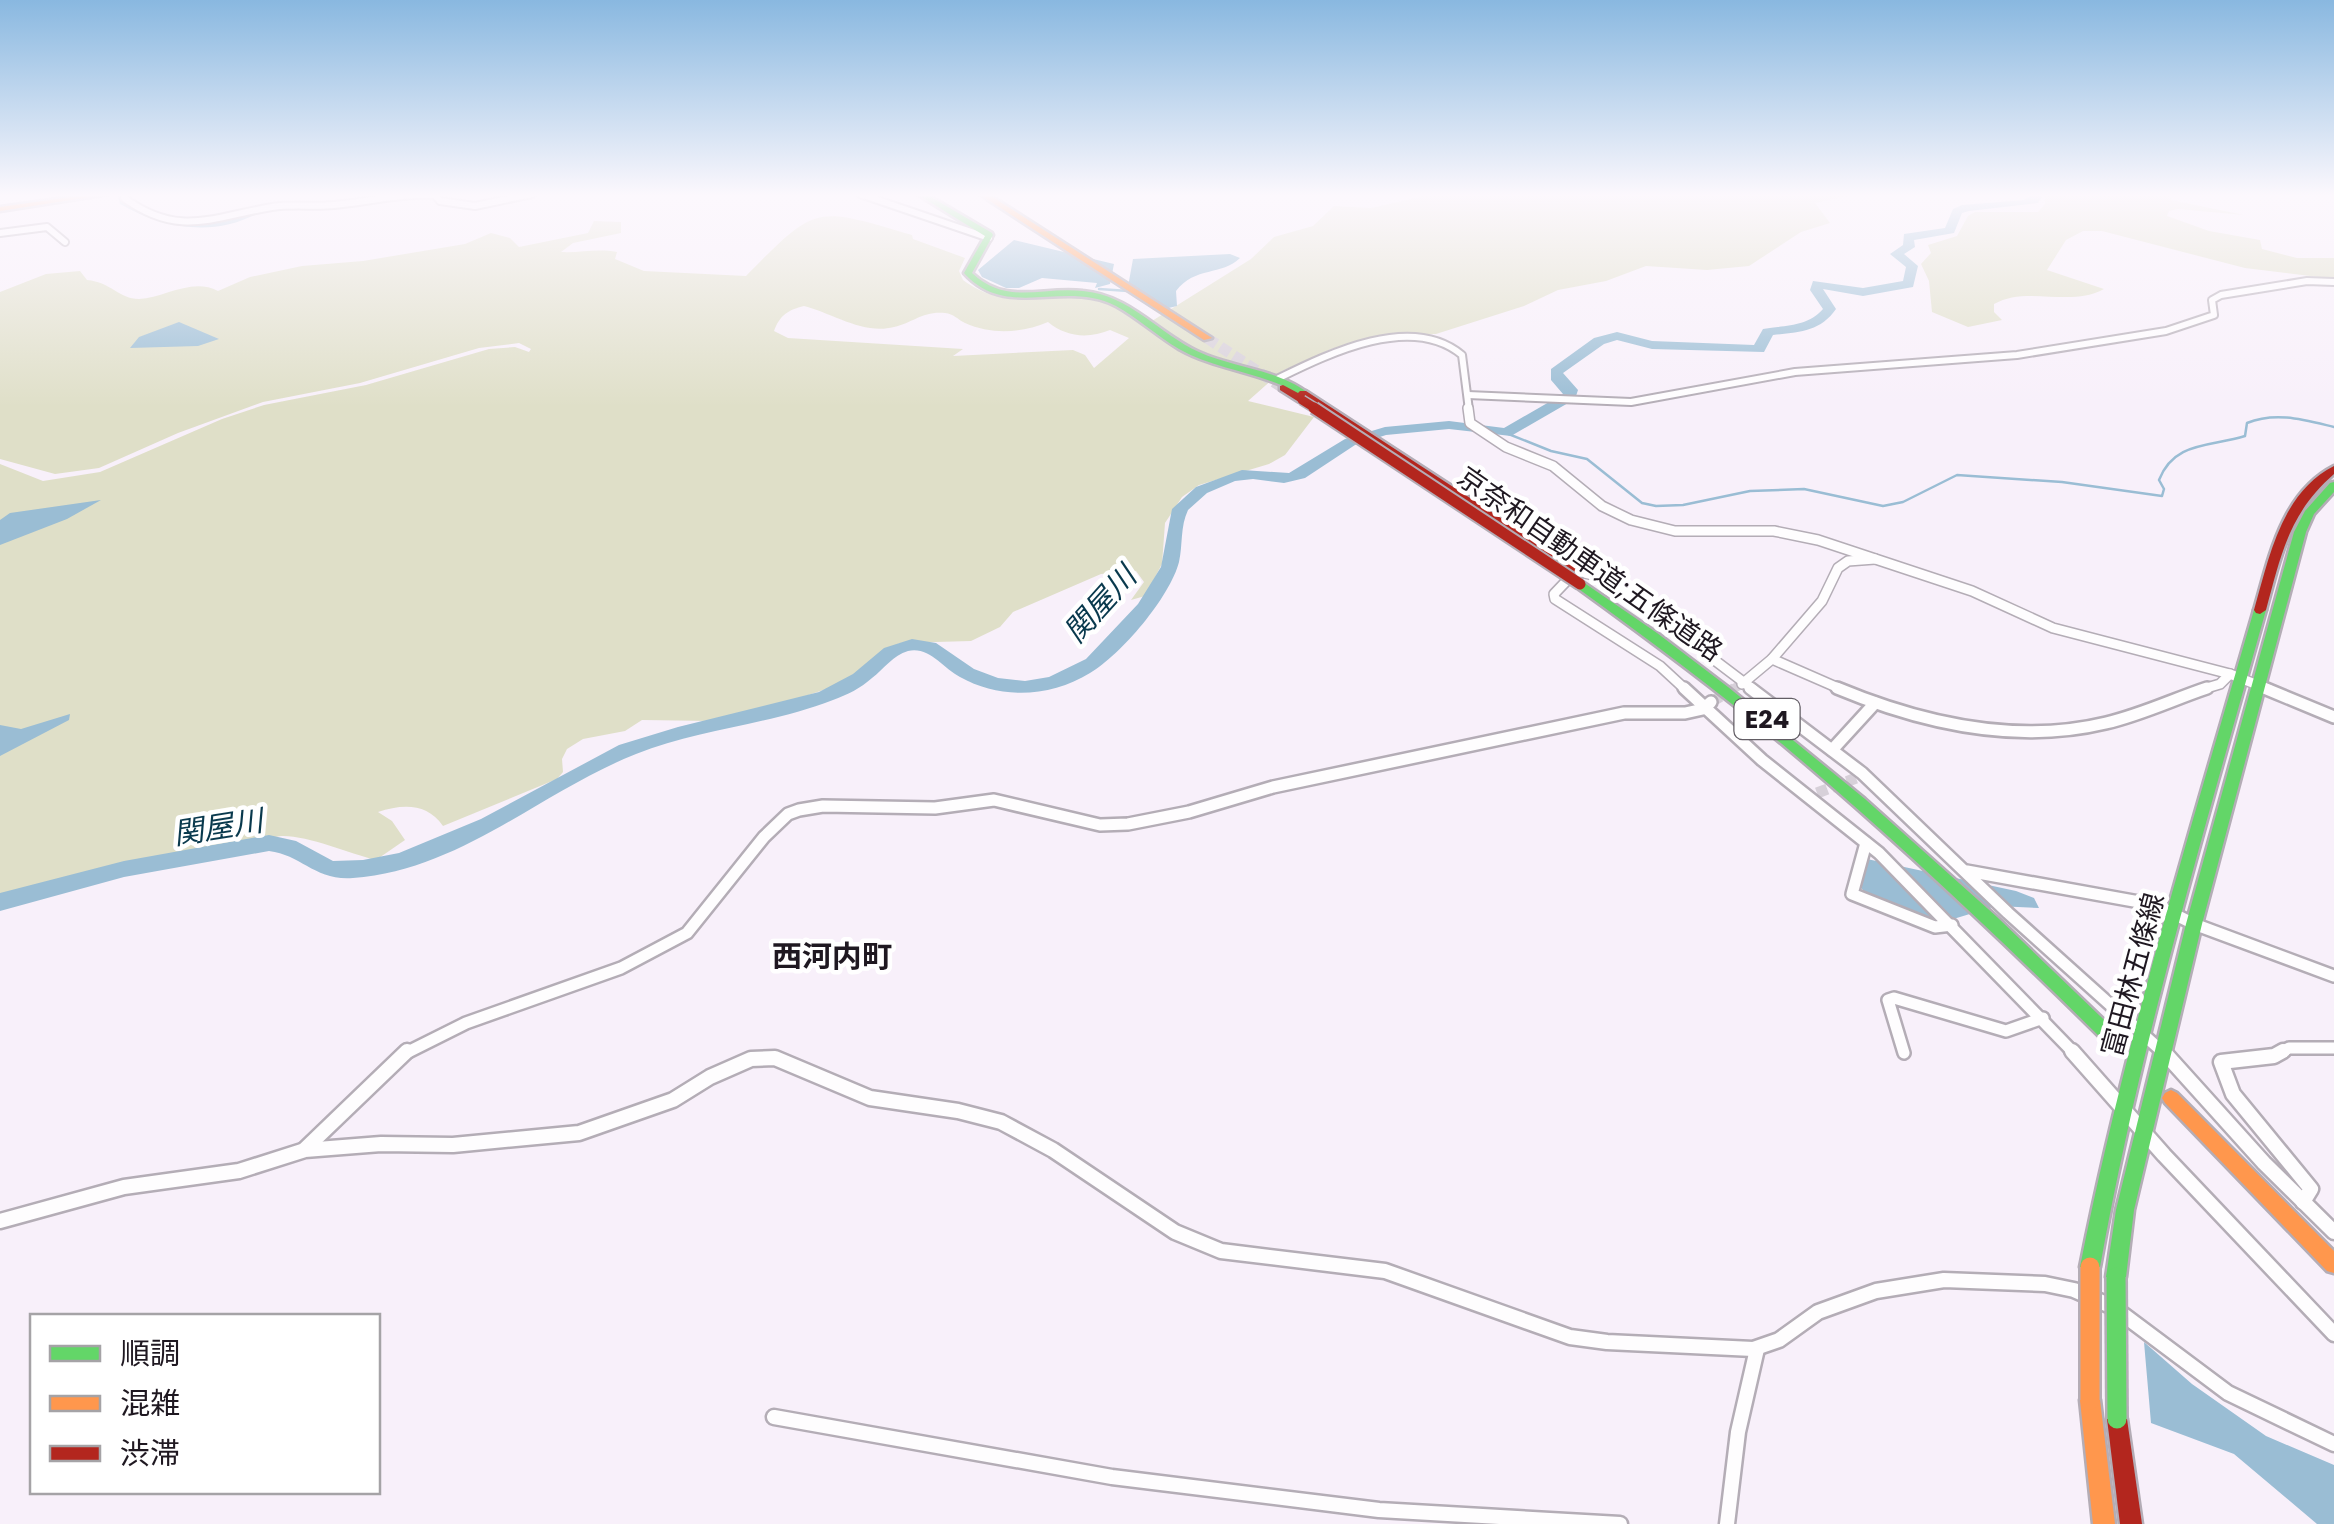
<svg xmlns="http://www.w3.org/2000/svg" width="2334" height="1524" font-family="Poppins,'Noto Sans JP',sans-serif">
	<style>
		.green { fill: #dfdfc8; fill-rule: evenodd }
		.water { fill: #9abdd4 }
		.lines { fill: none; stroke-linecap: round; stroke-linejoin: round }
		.stream { stroke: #9abdd4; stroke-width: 2.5 }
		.river { fill: #9abdd4; fill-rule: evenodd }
		.street-tunnel-far1 { stroke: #d7d0d9; stroke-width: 9; stroke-dasharray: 9 4; stroke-linecap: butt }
		.street-tunnel { stroke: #d7d0d9; stroke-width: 11; stroke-dasharray: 11 5; stroke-linecap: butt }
		.highway-tunnel { stroke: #d7d0d9; stroke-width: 11; stroke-dasharray: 11 5; stroke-linecap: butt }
		.street-far3-casing { stroke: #b4adb6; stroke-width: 10 }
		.street-far2-casing { stroke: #b4adb6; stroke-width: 12 }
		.street-far1-casing { stroke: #b4adb6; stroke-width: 16 }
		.street-casing { stroke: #b4adb6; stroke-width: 19 }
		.fast-casing { stroke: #b4adb6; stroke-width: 5 }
		.slow-casing { stroke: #b4adb6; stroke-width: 5 }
		.jam-casing { stroke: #b4adb6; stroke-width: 5 }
		.street-far3 { stroke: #fefdfe; stroke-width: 6 }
		.street-far2 { stroke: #fefdfe; stroke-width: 9 }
		.street-far1 { stroke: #fefdfe; stroke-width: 11 }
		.street { stroke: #fefdfe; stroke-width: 14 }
		.fast { fill: #63d668; fill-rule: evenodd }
		.slow { fill: #ff974d; fill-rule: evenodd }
		.jam { fill: #b3261e; fill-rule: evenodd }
		.fast-bridge-casing { stroke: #b4adb6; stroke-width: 24; stroke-linecap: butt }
		.slow-bridge-casing { stroke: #b4adb6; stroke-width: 24; stroke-linecap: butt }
		.jam-bridge-far1-casing { stroke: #b4adb6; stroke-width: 12; stroke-linecap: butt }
		.jam-bridge-casing { stroke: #b4adb6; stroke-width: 15; stroke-linecap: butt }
		.fast-bridge { stroke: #63d668; stroke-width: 19 }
		.slow-bridge { stroke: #ff974d; stroke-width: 19 }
		.jam-bridge-far1 { stroke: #b3261e; stroke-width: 9 }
		.jam-bridge { stroke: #b3261e; stroke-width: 11 }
		.labels { text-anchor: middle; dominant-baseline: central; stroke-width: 9; stroke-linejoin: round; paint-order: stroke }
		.shield { fill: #fff; stroke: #625d64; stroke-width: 2.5 }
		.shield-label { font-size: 25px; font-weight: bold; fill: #1f1821 }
		.street-label { font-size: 28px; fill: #1f1821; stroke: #fff }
		.water-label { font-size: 30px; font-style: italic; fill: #09394d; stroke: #fff }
		.neighbourhood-label { font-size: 30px; font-weight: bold; fill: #1f1821; stroke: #fff }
	</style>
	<rect width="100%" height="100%" fill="#f8f0fa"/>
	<g class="green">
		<path d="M1433,194H1856L1815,203L1830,223L1801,232L1749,266L1707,270L1646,266L1606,281L1558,290L1524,306L1436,334L1381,335L1331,349L1282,371L1248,401L1314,417L1285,455L1269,464L1199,485L1182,497L1165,523L1162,564L1145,596L1131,600L1144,582L1136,571L1101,574L1013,612L1000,627L971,641L900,643L882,652L844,683L767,709L711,721L642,720L625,731L583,739L567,749L562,759L563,772L557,779L443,826C427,803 403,804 378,812L392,821L405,840L376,860C348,853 307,835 281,836L129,861L0,894V464L43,481L100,472L222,419L264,405L366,385L489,349L515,347L529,352L531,349L519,343L479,348L360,383L263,402L178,433L99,468L55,474L0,459V292L46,274L80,271L87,280C111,282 119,299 139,299C164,298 192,277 218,291L250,277L302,266L363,261L465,244L491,233L510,238L519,247L588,233L594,221L621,222V233L573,243L561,252C581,253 597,248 617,252L615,259L644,271L746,276C817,204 814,206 912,235L913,239L965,258L959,271L963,280C1006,311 1032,292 1079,296C1105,299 1124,311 1144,326L1251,259L1274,237L1313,226L1334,206L1371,208ZM804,306C832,313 863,335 894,327C913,323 922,311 945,313C954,314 957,319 965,323C992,335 1022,333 1048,322C1066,337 1088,339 1110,330L1129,338L1094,368L1085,355L1073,350L953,356L963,349L788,338L774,331C780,315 788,310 804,306Z"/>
		<path d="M2045,194H2216L2169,196L2171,200L2244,215L2178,209L2169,211L2167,216L2209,231L2260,240L2262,249L2297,258H2334V279L2245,268L2102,231H2083L2066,240L2047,270L2104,289C2070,308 2027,285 1994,304V312L2002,320L1968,327L1932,312L1929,281L1921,264L1931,253L1928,245L1957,236L1968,216L1975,212H2038L2045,204Z"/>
	</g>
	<g class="water">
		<path d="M1014,240L1114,264L1110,284L1095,288L1097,283L1042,278L1019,288H1006L982,277L978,270Z"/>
		<path d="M1230,254L1240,258C1222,276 1195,266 1176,291L1177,306L1156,311L1127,292L1133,259Z"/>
		<path d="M179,322L219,339L198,346L130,348L139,337Z"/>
		<path d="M101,500L67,519L0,545V520L10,513Z"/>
		<path d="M70,714L69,720L0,756V725L21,729Z"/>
		<path d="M1867,859L2016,891L2034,898L2039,908L1996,906L1937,924L1867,896L1860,886Z"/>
		<path d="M2144,1342L2192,1384L2266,1436L2334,1465V1524H2317L2234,1454L2151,1423Z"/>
	</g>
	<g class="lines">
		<g class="stream">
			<path d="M1099,289L1128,291"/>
			<path d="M1506,433L1551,451L1587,459L1642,503L1656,506L1683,505L1750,491L1804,489L1883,506L1903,502L1957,475L2062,482L2162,496L2164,489L2159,480C2174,441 2210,447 2245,436L2247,423C2276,411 2305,420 2334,427"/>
		</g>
		<g class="river">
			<path d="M117,194H127L129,200C177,227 201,222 252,210L258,213C213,238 162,228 120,204Z"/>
			<path d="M2033,194H2044L2038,203L1969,211L1962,213L1954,233L1914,240L1915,247L1904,254L1918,266L1913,287L1863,296L1823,289L1836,309C1820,332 1799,332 1773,335L1764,352L1652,349L1617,340L1604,344L1563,373L1578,390L1575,399L1511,436L1449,429L1386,435L1355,445L1305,478L1284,483L1253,479L1235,481L1207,493L1188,510C1180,527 1183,544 1179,562C1170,597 1121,655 1090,673C1051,697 1001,700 960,677C943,668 929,646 908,651C893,655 884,669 872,678C861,688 847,695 833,700C769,725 699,729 636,754C540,792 461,870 353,878C315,881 302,855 269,851L124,877L0,911V893L124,861L269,835L296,841L333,861L363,860L399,853L481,819L619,745L678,727L819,692L853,674L884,648L912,639L936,643L974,669L998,678L1025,681L1049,677L1086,659L1138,604L1161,567L1172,509L1196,487L1242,470L1289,473L1345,439L1385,427L1449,421L1504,428L1563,394L1551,380V369L1594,338L1617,332L1652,341L1754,345L1763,329C1786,325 1807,327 1823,309L1810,290L1813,281L1863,288L1903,281L1906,267L1890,254L1903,245L1904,234L1945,228L1953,209L1962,205L2024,200Z"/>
		</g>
		<path class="street-tunnel-far1" d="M1731,690L1742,684"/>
		<g class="street-tunnel">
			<path d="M1711,702L1735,688"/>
			<path d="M1817,793L1856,778"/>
		</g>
		<path class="highway-tunnel" d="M1207,338L1283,388"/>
		<g class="street-far3-casing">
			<g id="street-far3">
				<path d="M126,194L124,198C179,238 212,217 272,207C293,204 314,207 334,205C368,202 401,193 435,195L440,201L475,206L532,194"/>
				<path d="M860,194L989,238"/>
				<path d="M0,233L47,227L65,242"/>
				<path d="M1279,378C1330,353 1412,313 1462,355L1469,410"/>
				<path d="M1468,395L1631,402L1795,372L2017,355L2166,331L2214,315L2212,300L2221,295L2307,281L2334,282"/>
			</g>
		</g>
		<g class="street-far2-casing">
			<g id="street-far2">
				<path d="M1468,408L1470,423L1506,447L1553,466L1602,506L1631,520L1675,531H1774L1818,540L1972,591L2053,628L2230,674L2270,690"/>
				<path d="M1772,659L1843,690"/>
				<path d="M1742,684L1772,659L1822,601L1838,568L1848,561L1875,559"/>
				<path d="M1686,690L1660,666L1555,599L1554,594L1576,571L1606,578L1754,690"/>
				<path d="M2200,690L2220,684L2230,674"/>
			</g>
		</g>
		<g class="street-far1-casing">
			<g id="street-far1">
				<path d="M1684,688L1762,760L1879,853L2075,1054"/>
				<path d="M1750,688L1862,773L2008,913L2165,1054"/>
				<path d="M1837,688C1921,723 2015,745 2106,723C2141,715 2174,699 2207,688"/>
				<path d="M2264,688L2334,717"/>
				<path d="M1832,750L1875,703"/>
				<path d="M1866,843L1852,894L1935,927L1952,925"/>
				<path d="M1967,871L2156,905L2194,924L2334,976"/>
				<path d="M1904,1053L1888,1000L1894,998L2006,1031L2043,1018"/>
				<path d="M404,1054L466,1023L621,968L687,933L764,837L788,814L799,810L823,806L935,808L994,800L1100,825L1128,824L1189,812L1273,787L1624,713H1685L1703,709L1711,702"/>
				<path d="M2278,1054L2289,1048H2334"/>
			</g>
		</g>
		<g class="street-casing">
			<g id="street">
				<path d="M2072,1051L2164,1155L2334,1334"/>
				<path d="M2163,1051L2264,1163L2334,1232"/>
				<path d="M2283,1051L2274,1056L2221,1062L2233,1094L2311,1189L2303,1202"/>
				<path d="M305,1149L407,1051"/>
				<path d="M0,1221L124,1187L239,1171L305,1150L381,1144L453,1145L579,1133L673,1100L710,1077L751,1059L775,1058L870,1098L958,1111L1001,1122L1053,1150L1175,1232L1221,1251L1385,1271L1570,1337L1607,1342L1753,1349L1779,1340L1818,1312L1876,1291L1944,1280L2045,1284L2074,1290L2113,1307L2228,1393L2334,1444"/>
				<path d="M774,1417L1112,1477L1379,1510L1620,1524"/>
				<path d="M1727,1524L1738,1432L1757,1349"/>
			</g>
		</g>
		<g class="fast-casing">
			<g id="fast">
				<path d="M917,194H926L992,233L993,235L972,273C1007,306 1041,286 1083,291C1130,295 1159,334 1199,352C1234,368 1277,369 1308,393C1298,397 1291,390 1281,385C1248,371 1211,367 1179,349C1157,336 1138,318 1116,306C1064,279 1007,321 964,273L985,236Z"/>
				<path d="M2334,482V492L2314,514L2306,532L2202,924L2134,1210L2126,1277L2123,1284L2116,1287L2109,1284L2106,1277L2116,1210L2186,924L2294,532L2305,511L2330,483Z"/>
				<path d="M1580,580L1657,633L1728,687L1865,799L1997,917L2125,1040L2127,1045L2125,1050L2119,1052L2113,1050C2008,946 1901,844 1788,749C1719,692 1648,639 1576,587L1574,584Z"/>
				<path d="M2260,606L2266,610C2205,828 2140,1044 2100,1267L2097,1274L2090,1276L2083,1274L2080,1267C2124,1044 2191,828 2254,610Z"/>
			</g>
		</g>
		<g class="slow-casing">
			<g id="slow">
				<path d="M92,194H109L0,211V207Z"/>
				<path d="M979,194H988L1212,338L1204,340Z"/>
				<path d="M2171,1090L2177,1093L2334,1251V1273L2327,1271L2165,1103L2162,1098L2165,1093Z"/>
				<path d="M2090,1390L2097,1393L2100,1400L2115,1524H2093L2080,1400L2083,1393Z"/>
			</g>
		</g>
		<g class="jam-casing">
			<g id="jam">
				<path d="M1283,385L1298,393L1300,391H1306L1582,571L1576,575L1572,573L1307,400L1305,402H1299L1280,390V386Z"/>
				<path d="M2334,466V474C2289,513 2281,555 2266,610L2260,614L2256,613L2254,610C2269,558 2281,493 2334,466Z"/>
				<path d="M2117,1409L2124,1412L2127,1419L2142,1524H2120L2107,1419L2110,1412Z"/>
			</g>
		</g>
		<use href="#street-far3" class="street-far3"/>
		<use href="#street-far2" class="street-far2"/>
		<use href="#street-far1" class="street-far1"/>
		<use href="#street" class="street"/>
		<use href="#fast" class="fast"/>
		<use href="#slow" class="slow"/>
		<use href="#jam" class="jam"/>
		<g class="fast-bridge-casing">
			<path id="fast-bridge" d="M2116,1277L2117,1419"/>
		</g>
		<g class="slow-bridge-casing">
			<path id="slow-bridge" d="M2090,1267V1400"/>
		</g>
		<g class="jam-bridge-far1-casing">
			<path id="jam-bridge-far1" d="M1302,400L1318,410"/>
		</g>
		<g class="jam-bridge-casing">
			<path id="jam-bridge" d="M1314,408L1580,584"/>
		</g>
		<use href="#fast-bridge" class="fast-bridge"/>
		<use href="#slow-bridge" class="slow-bridge"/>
		<use href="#jam-bridge-far1" class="jam-bridge-far1"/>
		<use href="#jam-bridge" class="jam-bridge"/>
	</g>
	<linearGradient id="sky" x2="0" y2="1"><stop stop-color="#89b8e0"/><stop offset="0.48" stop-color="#fcf8fd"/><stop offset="1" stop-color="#fcf8fd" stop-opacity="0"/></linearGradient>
	<rect width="2334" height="407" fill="url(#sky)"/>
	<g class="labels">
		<rect class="shield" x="1734.5" y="699" width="65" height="40" rx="8"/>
		<g class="shield-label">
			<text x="1767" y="719">E24</text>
		</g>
		<g class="street-label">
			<text transform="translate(1590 564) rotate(35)">京奈和自動車道;五條道路</text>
			<text transform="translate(2133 975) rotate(-75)">富田林五條線</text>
		</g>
		<g class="water-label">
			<text transform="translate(1100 604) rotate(-48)">関屋川</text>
			<text transform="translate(218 827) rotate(-9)">関屋川</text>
		</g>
		<g class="neighbourhood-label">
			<text x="832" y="956">西河内町</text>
		</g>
	</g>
	<rect x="30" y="1314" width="350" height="180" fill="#ffffff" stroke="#a5a3a6" stroke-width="2.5"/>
	<rect x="50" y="1346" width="50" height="15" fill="#63d668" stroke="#a5a3a6" stroke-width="2.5"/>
	<text x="120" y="1364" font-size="30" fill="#1f1821">順調</text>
	<rect x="50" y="1396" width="50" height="15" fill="#ff974d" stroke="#a5a3a6" stroke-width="2.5"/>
	<text x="120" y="1414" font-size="30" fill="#1f1821">混雑</text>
	<rect x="50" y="1446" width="50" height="15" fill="#b3261e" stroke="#a5a3a6" stroke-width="2.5"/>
	<text x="120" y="1464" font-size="30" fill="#1f1821">渋滞</text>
</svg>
